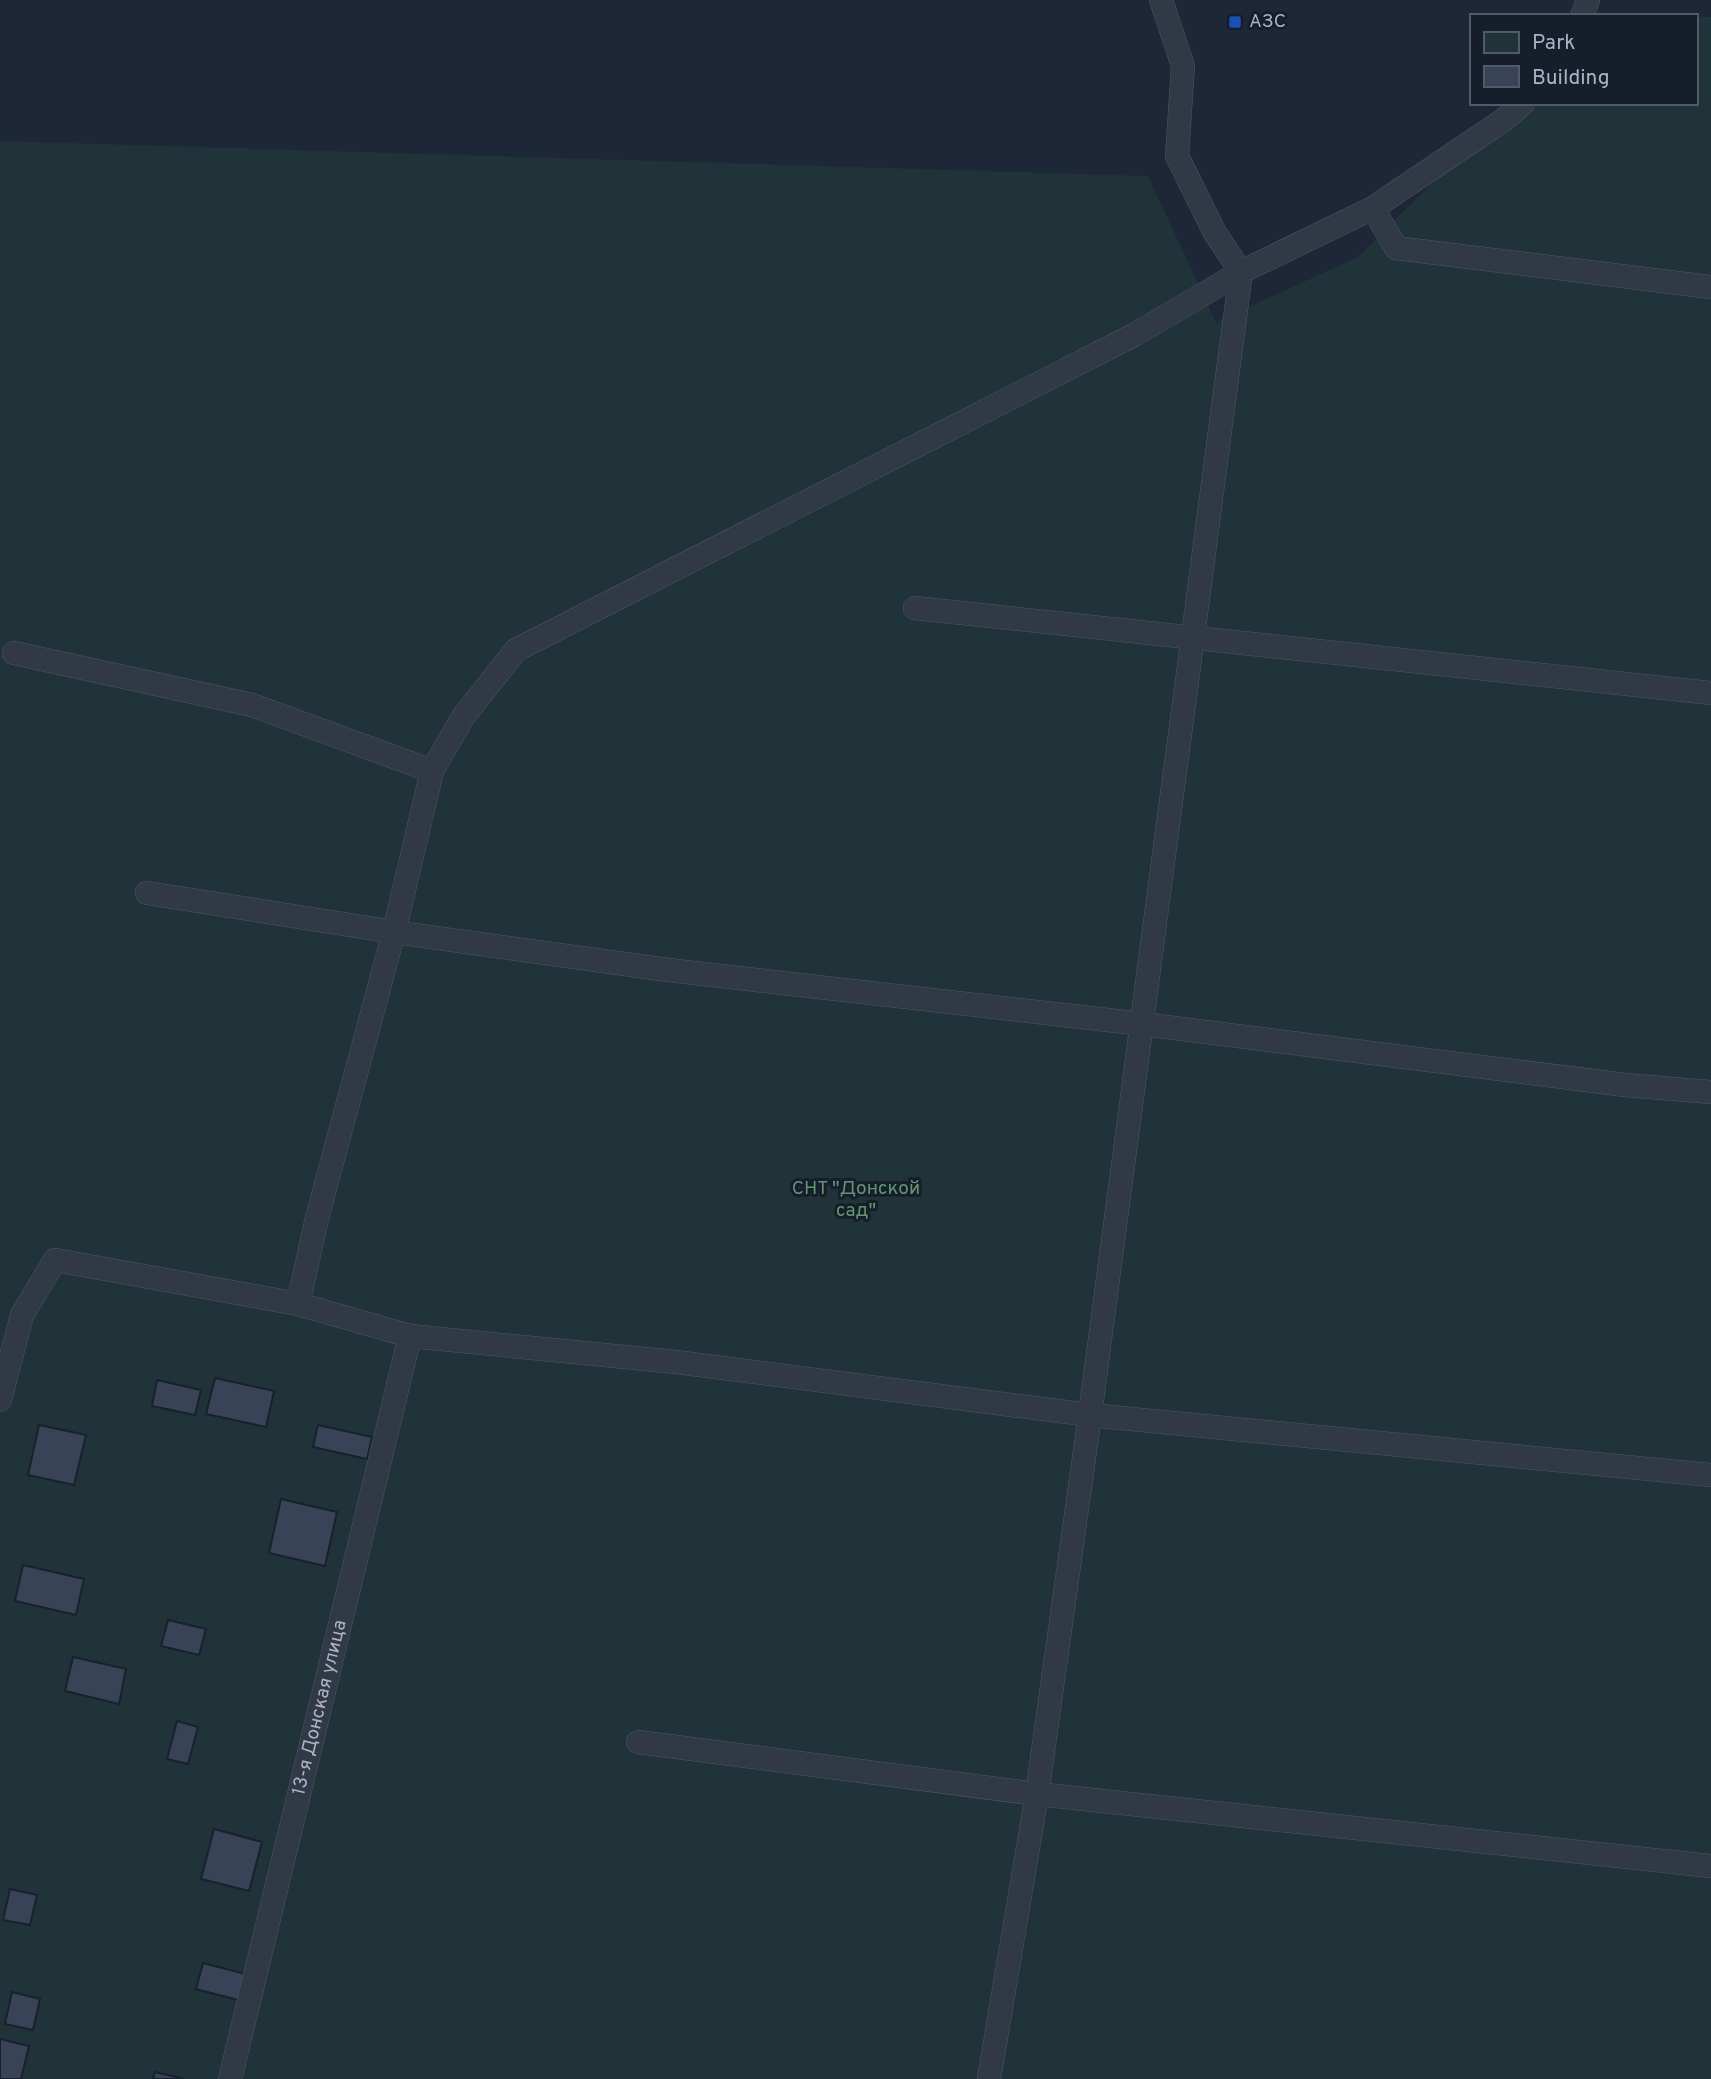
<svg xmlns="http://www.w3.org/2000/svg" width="1711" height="2079" font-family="Overpass,sans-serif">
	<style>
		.green { fill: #203338 }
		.building { fill: #394357; stroke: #19202e; stroke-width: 2 }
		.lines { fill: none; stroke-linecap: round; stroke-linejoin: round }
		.lane-casing { stroke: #4f5666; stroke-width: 24 }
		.lane { stroke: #313947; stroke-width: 23 }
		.transit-dot { fill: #1a4fb4; stroke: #171e2b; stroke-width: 2.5 }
		.labels { text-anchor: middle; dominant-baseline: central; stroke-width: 6; stroke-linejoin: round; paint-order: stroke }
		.poi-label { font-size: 19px; fill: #abb3c5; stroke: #171e2b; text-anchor: start }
		.park-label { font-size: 19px; fill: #629671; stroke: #171e2b }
		.street-label { font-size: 19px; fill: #abb3c5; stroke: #171e2b }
	</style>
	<rect width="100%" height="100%" fill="#1e2737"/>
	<path class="green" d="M1695,17H1711V2079H0V141L1148,176L1216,322L1358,257L1511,103H1695Z"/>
	<g class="building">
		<path d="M215,1378L274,1391L266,1427L206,1414Z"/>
		<path d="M157,1380L201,1390L195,1415L152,1406Z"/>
		<path d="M39,1425L86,1435L74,1485L28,1475Z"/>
		<path d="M318,1425L372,1437L367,1459L313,1447Z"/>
		<path d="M281,1499L337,1512L325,1566L269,1553Z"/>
		<path d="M23,1565L84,1579L76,1615L15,1601Z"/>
		<path d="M168,1620L206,1629L199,1655L161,1646Z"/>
		<path d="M73,1657L126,1669L119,1704L65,1691Z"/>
		<path d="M177,1721L198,1727L188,1764L167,1759Z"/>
		<path d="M214,1829L262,1842L249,1891L201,1879Z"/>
		<path d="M10,1889L37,1895L30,1925L3,1920Z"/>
		<path d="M203,1963L249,1975L242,2001L196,1989Z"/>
		<path d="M12,1992L40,1999L33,2030L5,2024Z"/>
		<path d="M0,2039L29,2046L21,2079H0Z"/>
		<path d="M155,2072L184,2079H153Z"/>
	</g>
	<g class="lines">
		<g class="lane-casing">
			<g id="lane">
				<path d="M1582,16L1588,0"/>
				<path d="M1373,208L1396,248L1711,287"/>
				<path d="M915,608L1711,693"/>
				<path d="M14,653L252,705L432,771"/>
				<path d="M147,893L394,932L668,970L1143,1024L1625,1085L1711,1092"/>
				<path d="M298,1304L410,1336L676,1362L1090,1415L1711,1475"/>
				<path d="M0,1400L22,1315L55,1260L298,1304L317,1218L394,932L432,771L463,717L516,650L1134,335L1241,272L1373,208L1505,119L1523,103"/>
				<path d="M638,1742L1037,1794L1711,1866"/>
				<path id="s1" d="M230,2079L410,1336"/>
				<path d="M989,2079L1037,1794L1090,1415L1241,272L1215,233L1177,156L1183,66L1161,0"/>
			</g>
		</g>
		<use href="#lane" class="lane"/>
	</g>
	<rect class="transit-dot" x="1228" y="15" width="14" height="14" rx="3.5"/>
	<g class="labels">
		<g class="poi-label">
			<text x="1249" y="22">АЗС</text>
		</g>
		<g class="park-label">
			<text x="856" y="1189">СНТ "Донской<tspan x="856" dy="22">сад"</tspan></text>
		</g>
		<g class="street-label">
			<text stroke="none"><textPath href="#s1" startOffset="382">13-я Донская улица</textPath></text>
		</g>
	</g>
	<rect x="1470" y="14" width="228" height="91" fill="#171e2b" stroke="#525a69" stroke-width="2"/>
	<rect x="1484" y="32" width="35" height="21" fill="#203338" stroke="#525a69" stroke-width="2"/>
	<text x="1532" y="49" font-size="21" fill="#abb3c5">Park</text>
	<rect x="1484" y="66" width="35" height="21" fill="#394357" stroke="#525a69" stroke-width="2"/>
	<text x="1532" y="84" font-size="21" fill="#abb3c5">Building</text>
</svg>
